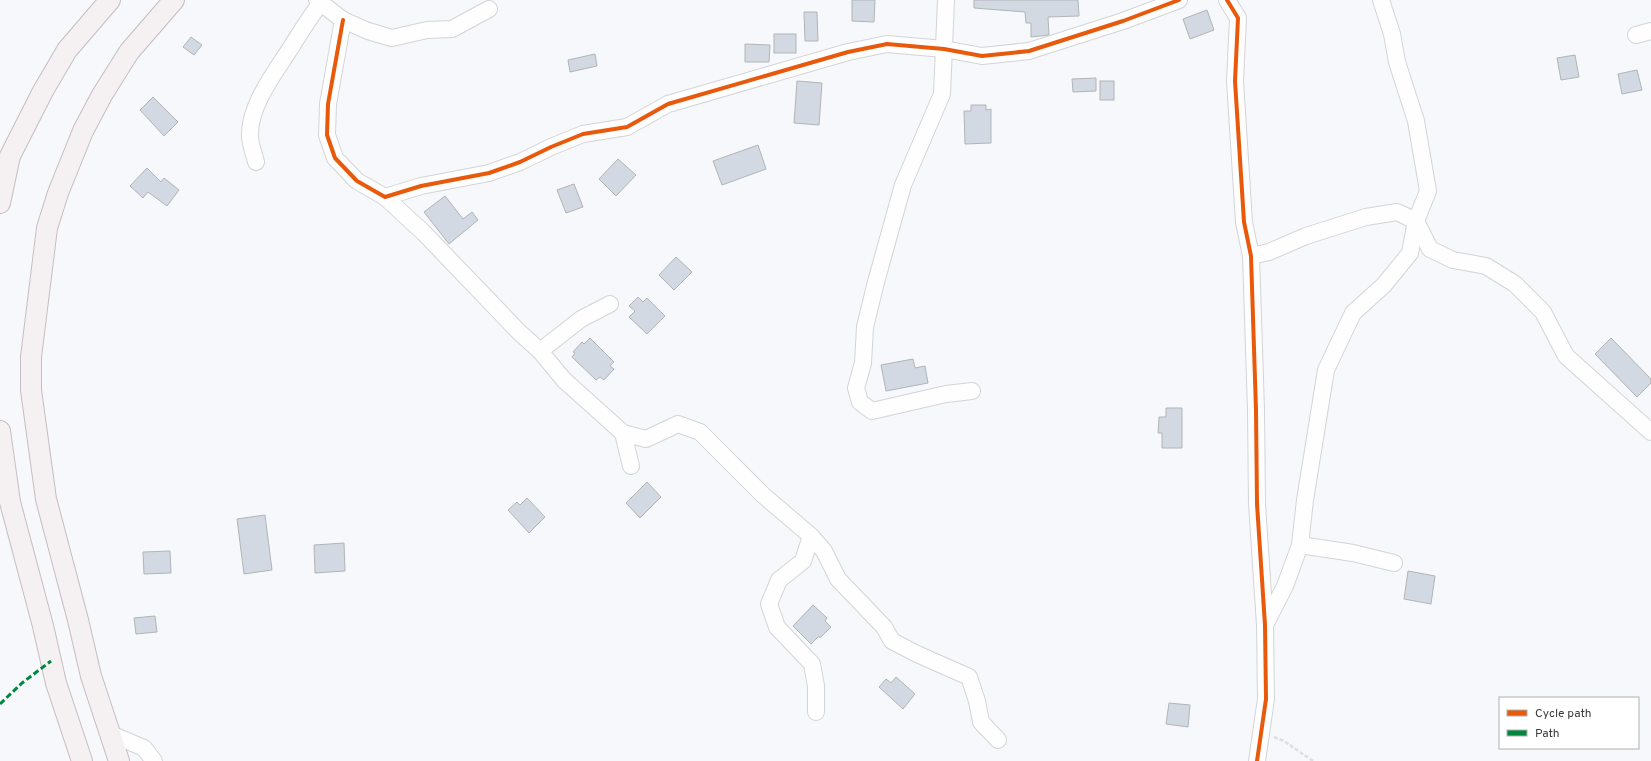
<svg xmlns="http://www.w3.org/2000/svg" width="1651" height="761" font-family="Overpass,sans-serif">
	<style>
		.building { fill: #d2d9e3; stroke: #b2b4b6 }
		.lines { fill: none; stroke-linecap: round; stroke-linejoin: round }
		.minor-casing { stroke: #d3d4d6; stroke-width: 18 }
		.major-casing { stroke: #c7bdc0; stroke-width: 22 }
		.path { stroke: #dddedf; stroke-width: 2.5; stroke-dasharray: 4 2; stroke-linecap: butt }
		.minor { stroke: #fefefe; stroke-width: 16 }
		.major { stroke: #f5f0f1; stroke-width: 20 }
		.quiet { stroke: #00873e; stroke-width: 3; stroke-dasharray: 6 3; stroke-linecap: butt }
		.cycleway-casing { stroke: #fff; stroke-width: 6 }
		.cycleway { stroke: #e8590c; stroke-width: 4 }
	</style>
	<rect width="100%" height="100%" fill="#f6f8fb"/>
	<g class="building">
		<path d="M852,0H875L874,22L852,21Z"/>
		<path d="M974,0H1078L1079,16L1048,17L1049,35L1031,37V23H1026L1025,12L974,8Z"/>
		<path d="M1207,10L1214,30L1190,39L1183,19Z"/>
		<path d="M804,12H817L818,41H805Z"/>
		<rect x="774" y="34" width="22" height="19"/>
		<path d="M191,37L202,45L194,55L183,47Z"/>
		<path d="M745,44L770,45L769,62H745Z"/>
		<path d="M595,54L597,66L570,72L568,60Z"/>
		<path d="M1575,55L1579,77L1561,80L1557,58Z"/>
		<path d="M1637,70L1642,90L1622,94L1618,74Z"/>
		<path d="M1096,78V91L1073,92L1072,79Z"/>
		<path d="M797,81L822,83L819,125L794,123Z"/>
		<rect x="1100" y="81" width="14" height="19"/>
		<path d="M153,97L178,122L164,136L140,110Z"/>
		<path d="M971,105H986V110L991,109V143L965,144L964,111H971Z"/>
		<path d="M758,145L766,169L722,185L713,161Z"/>
		<path d="M618,159L636,175L616,196L599,179Z"/>
		<path d="M147,168L161,182L164,178L179,190L167,206L148,192L143,198L130,186Z"/>
		<path d="M574,184L583,207L566,213L557,190Z"/>
		<path d="M445,196L463,219L472,212L478,220L449,244L424,212Z"/>
		<path d="M676,257L692,272L674,290L659,275Z"/>
		<path d="M638,297L643,302L647,298L665,316L647,334L629,317L635,311L629,306Z"/>
		<path d="M590,338L614,362L610,366L614,369L604,380L600,377L596,380L572,357L575,353L573,352L582,342L584,344Z"/>
		<path d="M1611,338L1651,379V383L1637,397L1595,354Z"/>
		<path d="M913,359L915,368L925,366L928,383L886,391L881,365Z"/>
		<path d="M1166,408H1182V448H1162V433H1158L1159,417H1166Z"/>
		<path d="M647,482L661,497L640,518L626,503Z"/>
		<path d="M527,498L545,517L529,533L508,510L517,502L520,505Z"/>
		<path d="M265,515L272,570L244,574L237,519Z"/>
		<path d="M344,543L345,571L315,573L314,545Z"/>
		<path d="M170,551L171,573L144,574L143,552Z"/>
		<path d="M1408,571L1435,576L1431,604L1404,599Z"/>
		<path d="M813,605L827,618L825,621L831,627L820,638L819,636L811,644L793,626Z"/>
		<path d="M155,616L157,632L136,634L134,618Z"/>
		<path d="M896,677L915,694L903,709L879,687L886,679L891,683Z"/>
		<path d="M1169,703L1190,705L1188,727L1166,724Z"/>
	</g>
	<g class="lines">
		<g class="minor-casing">
			<g id="minor">
				<path d="M317,0L343,20L368,31L392,38L427,30L452,29L489,9"/>
				<path d="M946,0L942,94L903,185L876,282L865,327L863,363L856,388L860,402L872,411L946,394L972,391"/>
				<path d="M1227,0L1238,18L1235,81L1244,222L1251,256L1256,410L1257,504L1265,625L1266,699L1257,761"/>
				<path d="M343,20L328,104L327,135L335,158L357,181L385,197L421,186L489,173L520,162L551,147L583,134L627,127L668,104L848,52L887,44L944,49L982,56L1029,51L1123,21L1179,0"/>
				<path d="M1636,35L1651,31"/>
				<path d="M256,162C254,154 251,146 250,138C248,108 273,75 288,52C299,35 308,19 321,3"/>
				<path d="M385,197L424,233L519,332L540,351L581,319L610,304"/>
				<path d="M1251,256L1269,252L1306,236L1366,217L1397,212L1416,221L1430,249L1453,260L1486,266L1515,284L1543,312L1566,356L1651,432"/>
				<path d="M540,351L564,380L623,433L646,439L678,424L700,432L763,495L811,536L824,551L838,579L884,627L892,641L917,654L969,677L977,701L981,722L998,740"/>
				<path d="M623,433L631,466"/>
				<path d="M811,536L803,561L779,580L769,604L777,627L812,664L816,686V712"/>
				<path d="M1300,545L1353,553L1394,563"/>
				<path d="M1265,625L1285,586L1300,545L1305,500L1326,370L1353,313L1384,285L1410,253L1416,221L1428,191L1416,121L1397,62L1392,34L1381,0"/>
				<path d="M111,734L144,748L154,761"/>
			</g>
		</g>
		<g class="major-casing">
			<g id="major">
				<path d="M0,203L10,156L43,91L67,50L110,0"/>
				<path d="M0,431L10,502L43,626L56,683L82,761"/>
				<path d="M119,761L91,676L78,620L46,499L31,390V357L47,228L58,193L83,131L102,95L129,52L174,0"/>
			</g>
		</g>
		<path class="path" d="M1274,737L1284,741L1313,761"/>
		<use href="#minor" class="minor"/>
		<use href="#major" class="major"/>
		<path class="quiet" d="M0,704L22,683L51,661"/>
		<g class="cycleway-casing">
			<g id="cycleway">
				<path d="M1227,0L1238,18L1235,81L1244,222L1251,256L1256,410L1257,504L1265,625L1266,699L1257,761"/>
				<path d="M343,20L328,104L327,135L335,158L357,181L385,197L421,186L489,173L520,162L551,147L583,134L627,127L668,104L848,52L887,44L944,49L982,56L1029,51L1123,21L1179,0"/>
			</g>
		</g>
		<use href="#cycleway" class="cycleway"/>
	</g>
	<rect x="1499" y="697" width="140" height="52" fill="#ffffff" stroke="#afb0b1"/>
	<rect x="1507" y="710" width="20" height="6" fill="#e8590c" stroke="#afb0b1"/>
	<text x="1535" y="717" font-size="12" fill="#38393b">Cycle path</text>
	<rect x="1507" y="730" width="20" height="6" fill="#00873e" stroke="#afb0b1"/>
	<text x="1535" y="737" font-size="12" fill="#38393b">Path</text>
</svg>
